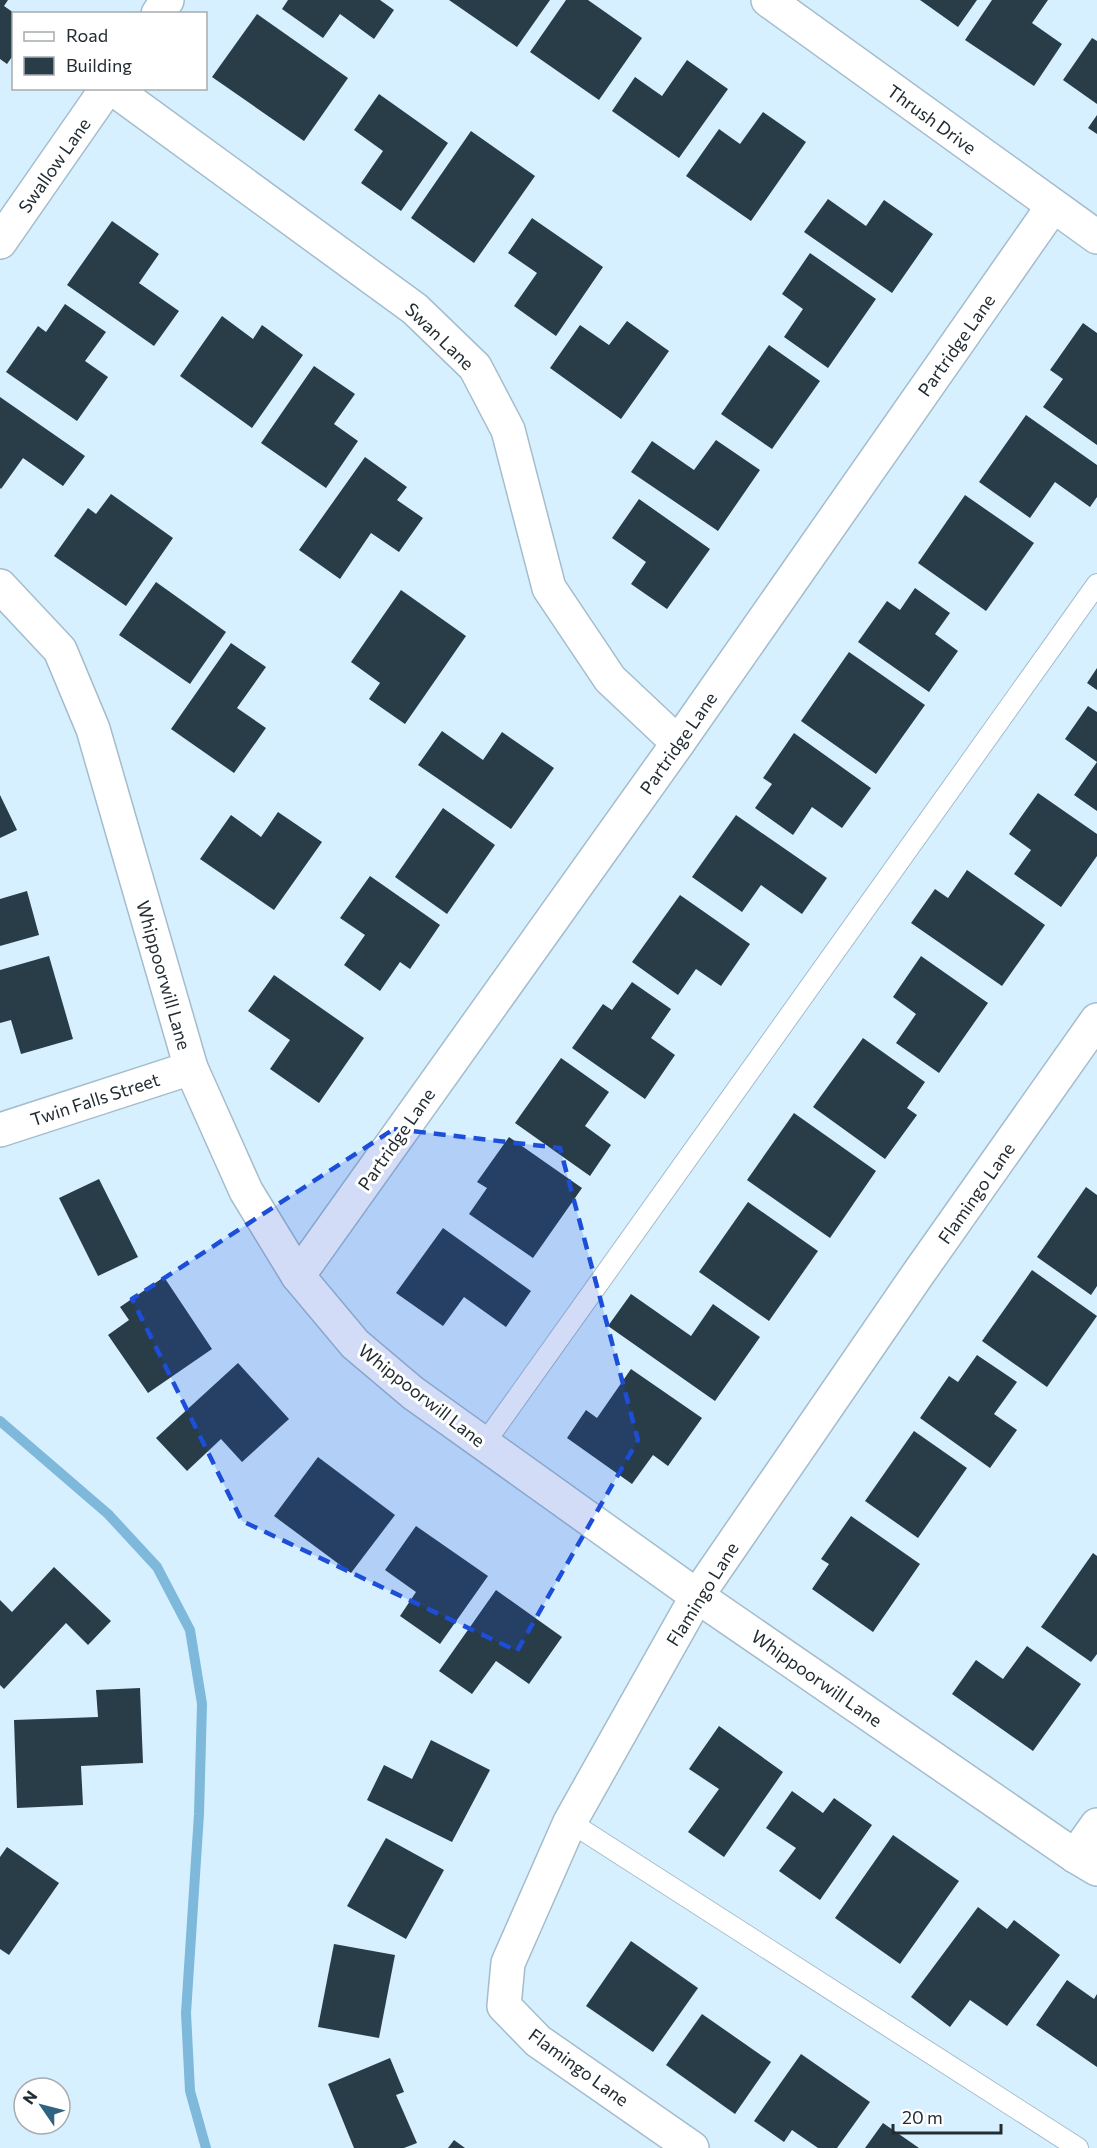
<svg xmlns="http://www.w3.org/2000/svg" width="1097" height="2148" font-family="Commissioner,sans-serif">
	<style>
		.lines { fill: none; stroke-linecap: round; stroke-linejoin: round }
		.stream { stroke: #7eb8da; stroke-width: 10 }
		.building { fill: #293d49 }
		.lane-casing { stroke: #a4bccb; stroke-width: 22 }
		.street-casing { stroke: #a4bccb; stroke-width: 36 }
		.lane { stroke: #fff; stroke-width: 20 }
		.street { stroke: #fff; stroke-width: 33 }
		.marked { fill: #1d4ed8; fill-opacity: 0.2; stroke: #1d4ed8; stroke-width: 4.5; stroke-dasharray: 12 8; stroke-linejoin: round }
		.labels { text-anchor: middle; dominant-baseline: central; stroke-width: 6; stroke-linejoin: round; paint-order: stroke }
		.street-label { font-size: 18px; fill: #222c31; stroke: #fff }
	</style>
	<rect width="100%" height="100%" fill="#d7f0ff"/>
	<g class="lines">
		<path class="stream" d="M0,1421L108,1514L157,1567L190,1630L202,1704L199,1814L186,2013L190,2091L206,2148"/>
	</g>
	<g class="building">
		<path d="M0,0H8L4,6L14,13V54L7,64L0,59Z"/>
		<path d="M288,0H380L394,10L374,39L340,14L323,38L282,9Z"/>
		<path d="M449,0H550L517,47Z"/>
		<path d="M566,0H588L642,38L599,100L530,52Z"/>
		<path d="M920,0H977L958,27Z"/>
		<path d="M992,0H1048L1032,23L1062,44L1034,86L965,40Z"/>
		<path d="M257,14L348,78L304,141L212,77Z"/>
		<path d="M1092,38L1097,41V104L1063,80Z"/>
		<path d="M687,60L728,89L679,158L612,111L635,77L662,96Z"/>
		<path d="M379,94L448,143L401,211L361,183L383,151L354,130Z"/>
		<path d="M763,112L806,142L751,221L686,176L719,129L740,144Z"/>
		<path d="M1097,115V134L1088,128Z"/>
		<path d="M471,131L535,176L474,263L411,218Z"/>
		<path d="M828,199L866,226L884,200L933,234L892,293L804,232Z"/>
		<path d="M532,218L603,267L556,336L514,306L537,273L508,253Z"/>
		<path d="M112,221L159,254L139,283L179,311L154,346L67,285Z"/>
		<path d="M810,253L876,299L828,368L784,337L803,309L782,294Z"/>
		<path d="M65,304L106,332L85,361L108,377L77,421L6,372L38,326L46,332Z"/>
		<path d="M222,316L253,339L262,325L303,355L252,428L180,376Z"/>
		<path d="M627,321L669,351L621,419L550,368L580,325L609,345Z"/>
		<path d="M1083,323L1097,333V445L1043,407L1063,379L1050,370Z"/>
		<path d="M769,345L820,381L772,449L721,414Z"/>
		<path d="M314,366L355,394L334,424L358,441L326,488L261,443Z"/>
		<path d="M0,397L85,456L63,486L23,458L1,489L0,488Z"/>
		<path d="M1026,415L1097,465V497L1090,507L1055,482L1030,518L979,482Z"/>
		<path d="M716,440L760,470L718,531L631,472L652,441L694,470Z"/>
		<path d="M365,457L407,487L397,500L423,518L399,552L371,533L340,579L299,550Z"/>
		<path d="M111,494L173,538L126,606L54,556L88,508L96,514Z"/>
		<path d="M965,495L1034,543L986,611L918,563Z"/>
		<path d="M639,499L710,549L667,609L631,584L646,562L612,538Z"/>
		<path d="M156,582L226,632L190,684L119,635Z"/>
		<path d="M915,588L950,613L935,634L958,651L929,692L858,642L887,601L900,610Z"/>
		<path d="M401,590L466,636L405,724L369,699L380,683L351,662Z"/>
		<path d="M231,643L266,667L237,708L266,728L234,773L171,729Z"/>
		<path d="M849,652L925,705L876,774L801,721Z"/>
		<path d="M1097,668V690L1087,683Z"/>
		<path d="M1088,706L1097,712V811L1074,795L1097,762L1065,739Z"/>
		<path d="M442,731L483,760L502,732L554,768L511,829L418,765Z"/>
		<path d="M794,733L871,788L842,828L812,807L793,835L755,808L772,784L763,778Z"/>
		<path d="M1038,793L1097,834V856L1061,907L1014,874L1031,850L1009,834Z"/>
		<path d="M0,795L17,830L0,838Z"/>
		<path d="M443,808L495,845L447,914L395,877Z"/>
		<path d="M278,812L322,842L274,910L200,859L231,815L261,837Z"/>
		<path d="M736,815L827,878L802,914L761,885L742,912L692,877Z"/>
		<path d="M967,870L1045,925L1002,986L911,923L935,889L948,898Z"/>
		<path d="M370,876L440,925L410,969L400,962L380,991L344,965L365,935L340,918Z"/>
		<path d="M27,891L39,935L0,946V899Z"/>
		<path d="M680,895L750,944L721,986L696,969L678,995L632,962Z"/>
		<path d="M49,956L73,1039L21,1054L11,1020L0,1023V970Z"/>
		<path d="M921,956L988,1003L939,1073L896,1043L916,1014L893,997Z"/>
		<path d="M274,975L364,1038L319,1103L270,1069L290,1040L248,1011Z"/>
		<path d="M632,982L671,1009L651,1038L675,1055L645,1099L572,1048L603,1004L612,1010Z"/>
		<path d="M863,1038L925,1082L907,1108L917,1115L885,1159L813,1107Z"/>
		<path d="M561,1058L609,1092L585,1126L611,1145L590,1176L515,1123Z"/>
		<path d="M794,1113L876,1171L830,1238L747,1180Z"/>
		<path d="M509,1137L582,1188L533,1258L469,1214L487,1188L477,1182Z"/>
		<path d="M99,1179L138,1257L98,1276L59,1198Z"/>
		<path d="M1086,1187L1097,1195V1286L1091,1295L1037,1257Z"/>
		<path d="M748,1202L818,1251L769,1321L699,1272Z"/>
		<path d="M443,1228L531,1291L506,1327L464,1297L443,1326L396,1293Z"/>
		<path d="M1032,1270L1097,1316L1047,1387L982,1341Z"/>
		<path d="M164,1277L212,1349L148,1393L108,1335L129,1320L120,1307Z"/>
		<path d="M631,1294L691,1336L713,1304L760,1337L715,1401L608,1326Z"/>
		<path d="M977,1355L1017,1382L994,1414L1017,1430L990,1468L920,1418L949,1376L958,1382Z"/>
		<path d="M238,1363L289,1419L242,1462L221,1439L187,1471L156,1438Z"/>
		<path d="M631,1369L702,1418L668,1466L653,1455L632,1484L567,1438L586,1410L597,1418Z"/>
		<path d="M914,1431L967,1468L918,1538L865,1501Z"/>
		<path d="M318,1457L395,1515L351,1573L274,1516Z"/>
		<path d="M851,1516L920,1564L873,1632L812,1589L829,1564L821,1559Z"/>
		<path d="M416,1526L488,1576L440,1644L400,1616L416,1592L385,1570Z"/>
		<path d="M1093,1553L1097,1556V1654L1091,1662L1041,1627Z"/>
		<path d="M54,1567L111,1621L88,1645L66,1623L4,1689L0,1685V1600L12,1612Z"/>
		<path d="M496,1590L562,1637L529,1684L496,1661L472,1694L439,1671Z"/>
		<path d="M1027,1646L1081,1684L1033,1751L952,1694L976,1660L1003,1679Z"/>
		<path d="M140,1688L143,1763L81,1766L83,1805L17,1808L14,1720L98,1717L96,1690Z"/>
		<path d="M719,1726L783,1772L724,1857L688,1832L719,1789L689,1769Z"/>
		<path d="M431,1740L490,1770L452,1842L367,1800L384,1765L412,1779Z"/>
		<path d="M792,1791L823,1813L834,1798L872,1825L820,1900L779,1871L796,1848L766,1828Z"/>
		<path d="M893,1835L959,1881L900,1964L835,1918Z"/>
		<path d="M386,1838L444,1870L406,1939L347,1906Z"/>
		<path d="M7,1847L59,1883L9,1955L0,1949V1857Z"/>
		<path d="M978,1907L1007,1929L1014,1920L1060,1955L1007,2026L970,2000L950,2027L911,1997Z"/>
		<path d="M631,1941L698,1988L653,2052L586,2006Z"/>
		<path d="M334,1944L395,1955L379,2038L318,2027Z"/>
		<path d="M1067,1980L1094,1999L1097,1994V2067L1036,2025Z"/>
		<path d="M702,2014L771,2062L735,2114L666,2065Z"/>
		<path d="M801,2054L870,2102L837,2148H818L792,2130L784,2142L754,2121Z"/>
		<path d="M390,2058L404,2092L396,2095L417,2143L404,2148H354L328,2084Z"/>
		<path d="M883,2123L919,2148H865Z"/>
		<path d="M454,2140L465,2148H448Z"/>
	</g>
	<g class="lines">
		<g class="lane-casing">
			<g id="lane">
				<path d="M484,1444L1097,584"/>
				<path d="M570,1822L1078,2148"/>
			</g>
		</g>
		<g class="street-casing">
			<g id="street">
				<path d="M768,0L1097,237"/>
				<path d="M158,14L167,0"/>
				<path d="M112,88L415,309L475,367L508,430L549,588L610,679L678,743"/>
				<path d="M0,242L107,88"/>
				<path d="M0,586L60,650L93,729L191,1068L246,1191L298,1276L355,1344L413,1393L697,1596L1075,1856L1097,1869"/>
				<path d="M0,1130L191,1068"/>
				<path d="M298,1276L678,743L1053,206"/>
				<path d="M1075,1856L1097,1825"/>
				<path d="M692,2148L538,2041L504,2006L508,1963L570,1822L697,1596L918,1274L1097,1020"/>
			</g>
		</g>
		<use href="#lane" class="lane"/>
		<use href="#street" class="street"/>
	</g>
	<path class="marked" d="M394,1129L560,1148L638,1440L517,1651L242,1521L132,1299Z"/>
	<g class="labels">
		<g class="street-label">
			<text transform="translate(932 119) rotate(36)">Thrush Drive</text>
			<text transform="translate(54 165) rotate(-55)">Swallow Lane</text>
			<text transform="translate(440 336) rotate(44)">Swan Lane</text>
			<text transform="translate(956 345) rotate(-55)">Partridge Lane</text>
			<text transform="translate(678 743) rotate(-55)">Partridge Lane</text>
			<text transform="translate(164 975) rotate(74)">Whippoorwill Lane</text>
			<text transform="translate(95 1099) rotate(-18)">Twin Falls Street</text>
			<text transform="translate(396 1139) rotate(-55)">Partridge Lane</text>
			<text transform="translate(976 1193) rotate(-55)">Flamingo Lane</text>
			<text transform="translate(422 1395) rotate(38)">Whippoorwill Lane</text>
			<text transform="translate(702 1594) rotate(-58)">Flamingo Lane</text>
			<text transform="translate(817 1678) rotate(35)">Whippoorwill Lane</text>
			<text transform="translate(579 2067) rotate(36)">Flamingo Lane</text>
		</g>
	</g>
	<rect x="12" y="12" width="195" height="78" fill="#ffffff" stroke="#a7abad" stroke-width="1.5"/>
	<rect x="24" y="32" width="30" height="9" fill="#ffffff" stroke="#a7abad" stroke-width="1.5"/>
	<text x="66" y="42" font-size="18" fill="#222c31">Road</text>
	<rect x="24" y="57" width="30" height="18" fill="#293d49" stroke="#a7abad" stroke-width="1.5"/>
	<text x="66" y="72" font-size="18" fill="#222c31">Building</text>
	<g transform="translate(42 2106) rotate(305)"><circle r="28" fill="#ffffff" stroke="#a7abad" stroke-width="1.5"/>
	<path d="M0-4.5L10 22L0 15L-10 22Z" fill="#2f6380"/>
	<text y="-9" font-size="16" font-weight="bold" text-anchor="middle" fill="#222c31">N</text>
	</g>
	<path d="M893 2124v9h108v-9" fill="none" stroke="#222c31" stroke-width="3"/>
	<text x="902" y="2124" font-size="18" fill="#222c31" stroke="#ffffff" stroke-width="4.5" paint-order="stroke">20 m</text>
</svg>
